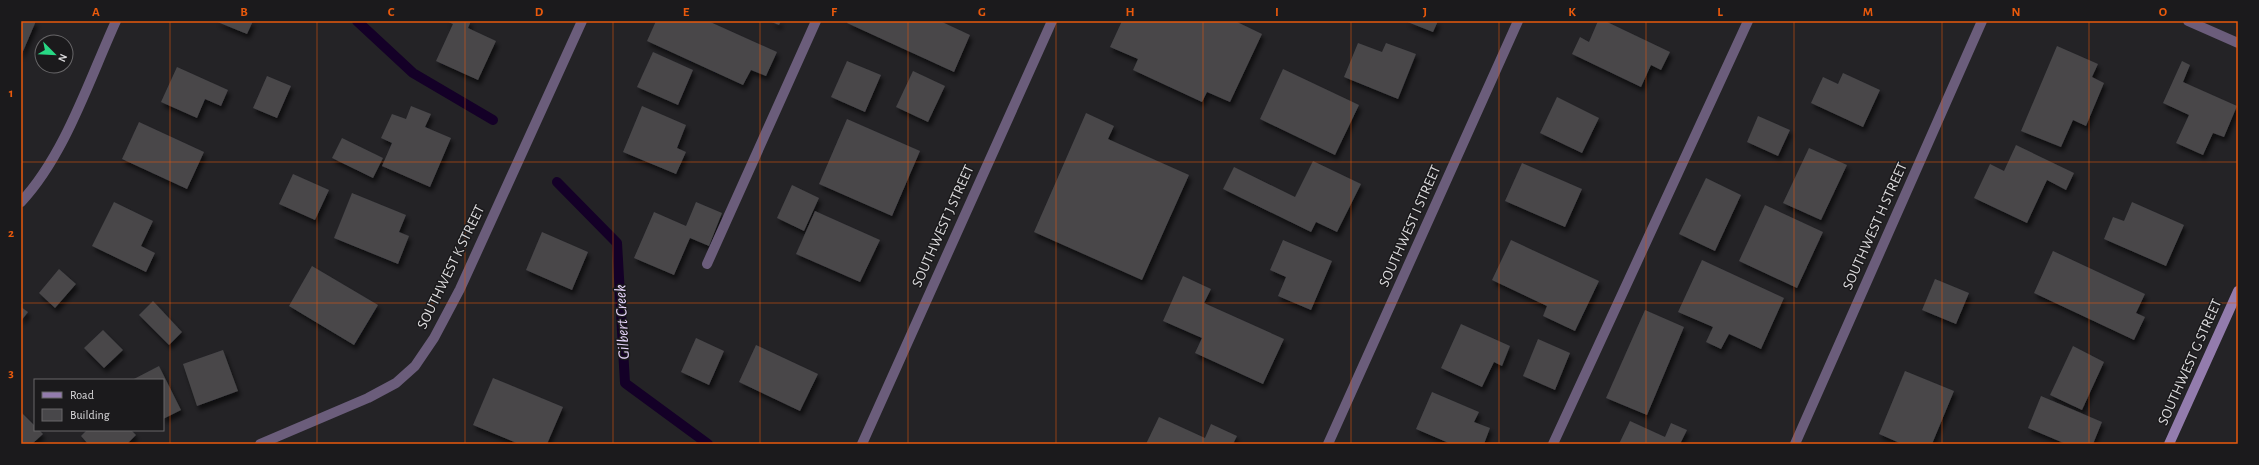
<svg xmlns="http://www.w3.org/2000/svg" width="2259" height="465" font-family="'Alegreya Sans',sans-serif">
	<style>
		.lines { fill: none; stroke-linecap: round; stroke-linejoin: round }
		.stream { stroke: #140027; stroke-width: 10 }
		.building { fill: #48474a; filter: url(#shadow) }
		.service { stroke: #6b5d7b; stroke-width: 10 }
		.minor { stroke: #6b5d7b; stroke-width: 10 }
		.tertiary { stroke: #6b5d7b; stroke-width: 10 }
		.secondary { stroke: #937cad; stroke-width: 10 }
		.grid { fill: none; stroke: #e8590c; stroke-width: 1; stroke-opacity: 0.55 }
		.labels { text-anchor: middle; dominant-baseline: central; stroke-width: 3; stroke-linejoin: round; paint-order: stroke }
		.street-label { font-size: 15px; fill: #dbdadc; stroke: #1b1a1c }
		.water-label { font-size: 16px; font-style: italic; fill: #e9d7fe; stroke: #1b1a1c }
		.neatline { fill: none; stroke: #e8590c; stroke-width: 1.5 }
		.grid-label { font-size: 13px; text-anchor: middle; font-weight: bold; fill: #e8590c }
	</style>
	<defs>
		<filter id="shadow"><feDropShadow dx="2.5" dy="4.5" stdDeviation="2" flood-color="#0009"/></filter>
	</defs>
	<rect width="100%" height="100%" fill="#242326"/>
	<g class="lines">
		<g class="stream">
			<path d="M357,21L413,73L493,120"/>
			<path d="M557,182L617,243L625,383L708,444"/>
		</g>
	</g>
	<g class="building">
		<path d="M21,21H36L21,56Z"/>
		<path d="M215,21H253L247,34Z"/>
		<path d="M446,21H471L468,28L496,41L478,80L436,61L453,24Z"/>
		<path d="M656,21H708L777,52L766,76L751,70L743,85L647,41Z"/>
		<path d="M769,21H781L779,25Z"/>
		<path d="M848,21H940L970,35L954,72L847,23Z"/>
		<path d="M1122,21H1235L1262,34L1230,102L1207,92L1202,102L1133,70L1138,59L1110,47Z"/>
		<path d="M1405,21H1438L1433,32Z"/>
		<path d="M1598,21H1605L1670,52L1661,70L1651,65L1641,87L1572,54L1580,37L1589,42Z"/>
		<path d="M1358,43L1382,52L1386,43L1416,54L1398,99L1344,77Z"/>
		<path d="M2057,46L2098,64L2092,77L2104,83L2086,126L2073,120L2061,147L2021,131Z"/>
		<path d="M653,52L693,70L678,105L637,87Z"/>
		<path d="M847,61L881,75L865,112L831,97Z"/>
		<path d="M2182,61L2190,65L2183,82L2237,106L2224,137L2213,133L2203,155L2176,143L2189,115L2163,103Z"/>
		<path d="M177,67L228,90L221,106L205,99L197,118L161,102Z"/>
		<path d="M1283,69L1359,105L1335,155L1260,119Z"/>
		<path d="M913,71L945,86L928,122L896,107Z"/>
		<path d="M1843,73L1880,90L1863,127L1811,103L1823,77L1838,84Z"/>
		<path d="M267,76L291,86L277,118L253,108Z"/>
		<path d="M1557,97L1599,118L1582,153L1540,133Z"/>
		<path d="M411,106L431,114L425,127L451,138L430,187L382,166L392,143L381,138L392,114L406,119Z"/>
		<path d="M642,106L686,125L677,148L686,152L676,174L623,152Z"/>
		<path d="M1086,113L1114,126L1108,139L1189,175L1142,280L1034,232Z"/>
		<path d="M1758,116L1790,130L1778,156L1747,142Z"/>
		<path d="M847,119L920,151L892,216L819,184Z"/>
		<path d="M139,122L204,152L187,189L122,159Z"/>
		<path d="M342,138L383,158L373,178L332,158Z"/>
		<path d="M2016,145L2074,173L2066,190L2047,180L2027,223L1974,198L1990,164L2004,171Z"/>
		<path d="M1809,148L1847,165L1821,220L1783,203Z"/>
		<path d="M1313,161L1361,184L1337,232L1316,222L1311,232L1223,189L1234,167L1295,197Z"/>
		<path d="M1522,163L1582,189L1565,227L1505,201Z"/>
		<path d="M293,174L329,190L315,220L279,204Z"/>
		<path d="M1706,178L1741,195L1715,251L1679,234Z"/>
		<path d="M792,185L819,198L804,231L777,218Z"/>
		<path d="M352,193L406,215L399,232L409,236L398,264L334,238Z"/>
		<path d="M114,202L153,221L141,246L155,253L146,272L92,246Z"/>
		<path d="M696,202L722,213L709,246L690,238L674,275L634,258L654,212L686,226Z"/>
		<path d="M2132,202L2184,225L2166,266L2104,239L2113,217L2124,221Z"/>
		<path d="M1765,205L1823,232L1797,288L1739,261Z"/>
		<path d="M815,211L880,240L860,282L796,254Z"/>
		<path d="M542,232L588,252L572,290L526,270Z"/>
		<path d="M1283,240L1332,261L1311,310L1278,296L1286,277L1270,270Z"/>
		<path d="M1511,240L1599,281L1575,331L1543,316L1547,306L1492,280Z"/>
		<path d="M2053,251L2145,294L2136,313L2145,317L2134,340L2034,293Z"/>
		<path d="M1702,260L1784,298L1761,349L1729,334L1721,349L1706,342L1713,327L1678,312Z"/>
		<path d="M312,266L378,305L354,345L289,306Z"/>
		<path d="M59,269L76,284L55,308L39,293Z"/>
		<path d="M1183,276L1211,289L1204,303L1284,339L1263,384L1195,353L1202,338L1163,321Z"/>
		<path d="M1935,279L1969,293L1956,324L1922,310Z"/>
		<path d="M153,301L182,332L169,345L139,315Z"/>
		<path d="M21,307L28,312L21,321Z"/>
		<path d="M1645,310L1684,327L1647,415L1606,398Z"/>
		<path d="M1461,324L1510,346L1502,366L1494,362L1482,387L1441,368Z"/>
		<path d="M103,330L123,350L104,368L84,348Z"/>
		<path d="M696,338L724,351L709,385L681,372Z"/>
		<path d="M1538,339L1570,353L1555,390L1523,376Z"/>
		<path d="M756,345L818,374L800,411L739,382Z"/>
		<path d="M2073,346L2104,362L2082,410L2050,395Z"/>
		<path d="M223,350L238,391L197,406L183,364Z"/>
		<path d="M159,366L181,410L163,419V380H132Z"/>
		<path d="M1905,371L1954,391L1932,444H1902L1879,434Z"/>
		<path d="M493,378L563,407L547,444H519L473,425Z"/>
		<path d="M1432,392L1479,412L1474,422L1490,428L1484,444H1451L1416,429Z"/>
		<path d="M2041,396L2102,422L2093,444H2066L2028,428Z"/>
		<path d="M21,412L35,426V430H39L43,434L32,444H21Z"/>
		<path d="M1159,417L1205,438L1211,424L1237,436L1233,444H1146Z"/>
		<path d="M1630,421L1665,437L1671,423L1687,430L1680,444H1619Z"/>
		<path d="M87,430H131L136,435L127,444H88L81,436Z"/>
	</g>
	<g class="lines">
		<g class="service">
			<path d="M707,264L816,21"/>
			<path d="M1553,444L1748,21"/>
		</g>
		<g class="minor">
			<path d="M21,202C65,155 89,80 116,21"/>
			<path d="M260,444L368,398L396,383L415,366L434,338L460,289L582,21"/>
			<path d="M862,444L1052,21"/>
			<path d="M1328,444L1518,21"/>
			<path d="M1795,444L1982,21"/>
		</g>
		<path class="tertiary" d="M2188,21L2238,43"/>
		<path class="secondary" d="M2169,444L2238,291"/>
	</g>
	<path class="grid" d="M170,21V444M317,21V444M465,21V444M613,21V444M760,21V444M908,21V444M1056,21V444M1203,21V444M1351,21V444M1499,21V444M1646,21V444M1794,21V444M1942,21V444M2089,21V444M21,162H2238M21,303H2238"/>
	<g class="labels">
		<g class="street-label">
			<text transform="translate(943 226) rotate(-66)">SOUTHWEST J STREET</text>
			<text transform="translate(1410 226) rotate(-66)">SOUTHWEST I STREET</text>
			<text transform="translate(1875 226) rotate(-66)">SOUTHWEST H STREET</text>
			<text transform="translate(451 267) rotate(-64)">SOUTHWEST K STREET</text>
			<text transform="translate(2190 362) rotate(-66)">SOUTHWEST G STREET</text>
		</g>
		<g class="water-label">
			<text transform="translate(622 322) rotate(-93)">Gilbert Creek</text>
		</g>
	</g>
	<rect width="2259" height="465" fill="none" stroke="#1b1a1c" stroke-width="44"/>
	<rect x="34" y="379" width="130" height="52" fill="#1b1a1c" stroke="#686769"/>
	<rect x="42" y="392" width="20" height="6" fill="#937cad" stroke="#686769"/>
	<text x="70" y="399" font-size="12" fill="#dbdadc">Road</text>
	<rect x="42" y="409" width="20" height="12" fill="#48474a" stroke="#686769"/>
	<text x="70" y="419" font-size="12" fill="#dbdadc">Building</text>
	<g transform="translate(54 54) rotate(114)"><circle r="19" fill="#1b1a1c" stroke="#686769"/>
	<path d="M0-3L7 15L0 10L-7 15Z" fill="#28d885"/>
	<text y="-6" font-size="11" font-weight="bold" text-anchor="middle" fill="#dbdadc">N</text>
	</g>
	<rect x="22" y="22" width="2215" height="421" class="neatline"/>
	<g class="grid-label">
		<text x="96" y="16">A</text>
		<text x="244" y="16">B</text>
		<text x="391" y="16">C</text>
		<text x="539" y="16">D</text>
		<text x="686" y="16">E</text>
		<text x="834" y="16">F</text>
		<text x="982" y="16">G</text>
		<text x="1130" y="16">H</text>
		<text x="1277" y="16">I</text>
		<text x="1425" y="16">J</text>
		<text x="1572" y="16">K</text>
		<text x="1720" y="16">L</text>
		<text x="1868" y="16">M</text>
		<text x="2016" y="16">N</text>
		<text x="2163" y="16">O</text>
		<text x="11" y="97">1</text>
		<text x="11" y="237">2</text>
		<text x="11" y="377">3</text>
	</g>
</svg>
